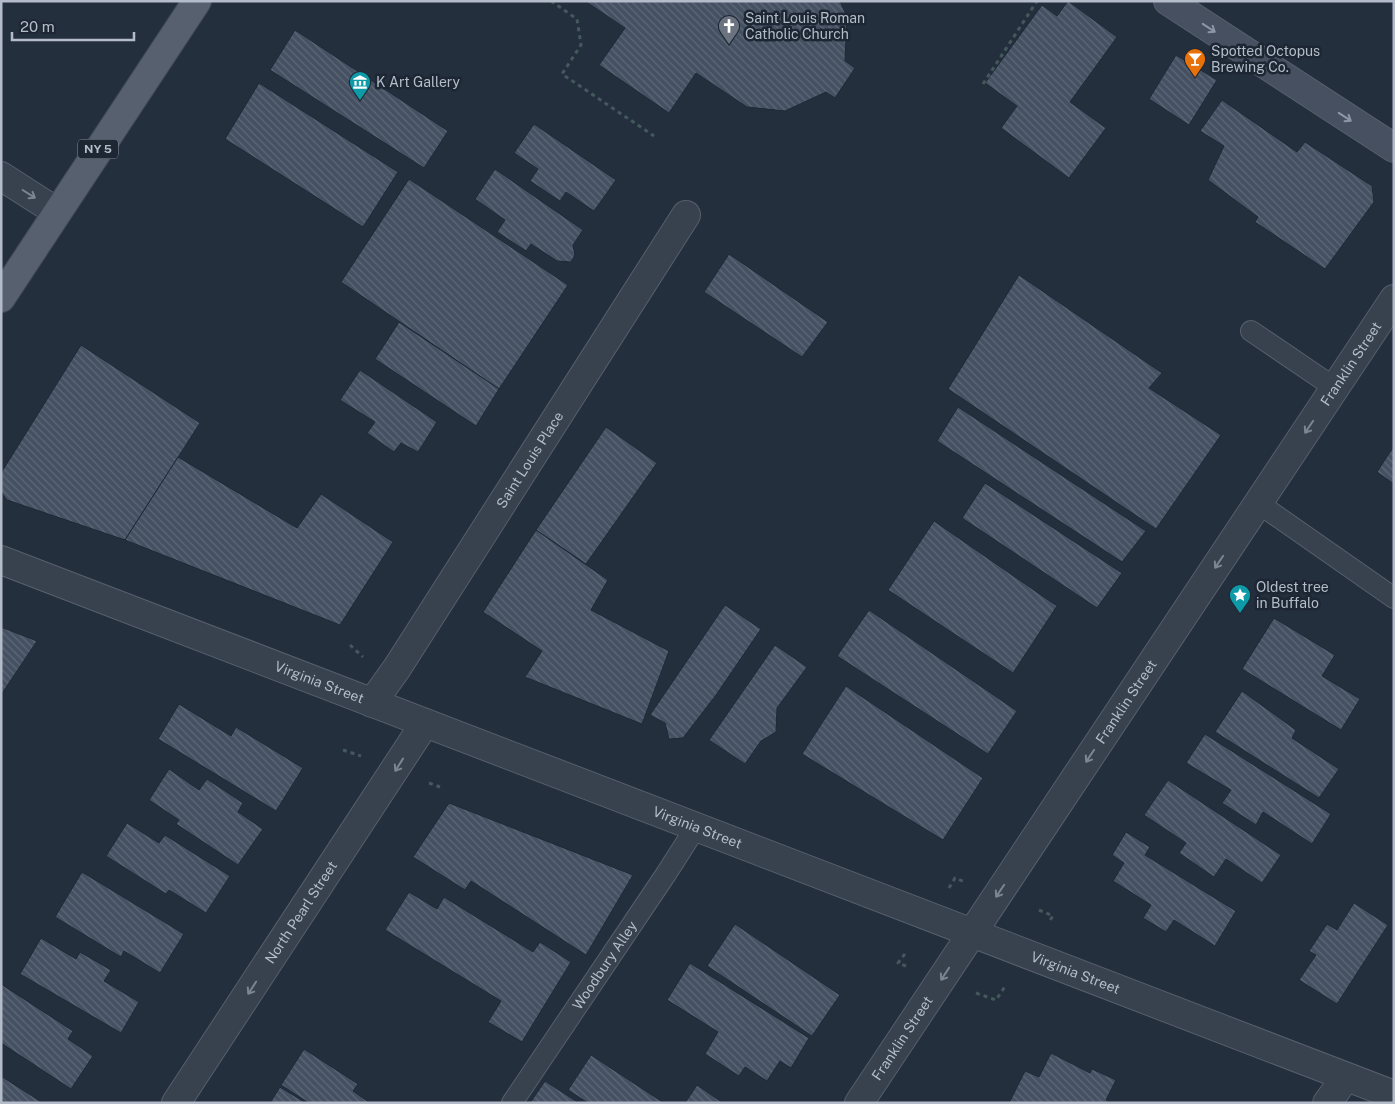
<svg xmlns="http://www.w3.org/2000/svg" width="1395" height="1104" font-family="'Public Sans',sans-serif">
	<style>
		.building { fill: url(#building-back-hatch); stroke: #1f2835 }
		.lines { fill: none; stroke-linecap: round; stroke-linejoin: round }
		.lane-casing { stroke: #565f6c; stroke-width: 22 }
		.street-casing { stroke: #565f6c; stroke-width: 30 }
		.secondary-casing { stroke: #565f6c; stroke-width: 30 }
		.primary-casing { stroke: #414a57; stroke-width: 30 }
		.path { stroke: #44595c; stroke-width: 3; stroke-dasharray: 4 4; stroke-linecap: butt }
		.lane { stroke: #38414e; stroke-width: 20 }
		.street { stroke: #38414e; stroke-width: 28 }
		.secondary { stroke: #465061; stroke-width: 28 }
		.primary { stroke: #56606e; stroke-width: 28 }
		.oneway { stroke: #8e96a5 }
		.oneway2 { stroke: #7c8592 }
		.labels { text-anchor: middle; dominant-baseline: central; stroke-width: 5; stroke-linejoin: round; paint-order: stroke }
		.shield { fill: #1d2633; stroke: #878f9c; stroke-width: 1 }
		.shield-label { font-size: 12px; font-weight: bold; fill: #b4bcc9 }
		.poi-label { font-size: 14px; fill: #b4bcc9; stroke: #1d2633; text-anchor: start }
		.street-label { font-size: 14px; fill: #b4bcc9; stroke: #1d2633 }
	</style>
	<defs>
		<pattern id="building-back-hatch" width="6" height="6" patternUnits="userSpaceOnUse" patternTransform="scale(1.25)"><rect width="6" height="6" fill="#455162"/><path d="M-1 5l2 2M0 0l6 6M5-1l2 2" fill="none" stroke="#5d6877"/></pattern>
	</defs>
	<rect width="100%" height="100%" fill="#242f3e"/>
	<g class="building">
		<path d="M585,1H840L847,17L845,61L855,68L835,98L826,92L785,111L747,107L696,73L669,113L599,65L625,28Z"/>
		<path d="M1068,1L1117,37L1070,102L1106,128L1069,178L1001,128L1017,106L985,83L1042,5L1057,16Z"/>
		<path d="M295,30L448,131L424,168L270,70Z"/>
		<path d="M1176,55L1217,80L1189,125L1149,99Z"/>
		<path d="M259,83L398,172L363,227L225,139Z"/>
		<path d="M1222,100L1297,152L1305,142L1372,186L1374,202L1325,269L1255,222L1258,217L1208,180L1224,146L1200,131Z"/>
		<path d="M534,124L616,180L594,211L566,192L560,201L530,181L538,169L514,153Z"/>
		<path d="M495,169L583,230L573,245L575,255L571,262L557,261L531,244L526,251L497,232L505,220L475,199Z"/>
		<path d="M409,179L568,285L499,389L341,282Z"/>
		<path d="M729,254L828,322L802,357L704,292Z"/>
		<path d="M1019,275L1162,373L1149,388L1221,435L1156,529L948,389Z"/>
		<path d="M399,322L499,389L476,426L375,359Z"/>
		<path d="M81,345L200,423L125,540L7,500L1,492V473Z"/>
		<path d="M360,370L437,422L418,452L401,443L394,452L367,433L375,422L340,400Z"/>
		<path d="M958,407L1146,531L1122,562L937,441Z"/>
		<path d="M606,427L657,463L586,564L536,530Z"/>
		<path d="M1394,446V484L1377,472Z"/>
		<path d="M178,457L297,528L321,494L393,542L340,625L125,540Z"/>
		<path d="M985,483L1122,573L1097,608L962,518Z"/>
		<path d="M934,521L1057,606L1013,673L888,590Z"/>
		<path d="M536,530L608,580L591,610L669,651L642,724L525,677L542,651L483,612Z"/>
		<path d="M725,605L761,629L716,695L683,738L669,739L665,723L650,715Z"/>
		<path d="M869,610L1017,711L988,754L837,656Z"/>
		<path d="M1274,618L1335,655L1322,676L1360,699L1341,730L1242,669Z"/>
		<path d="M1,627L37,641L1,695Z"/>
		<path d="M775,645L807,667L777,708L776,732L761,741L745,764L709,740Z"/>
		<path d="M846,686L983,778L943,840L802,754Z"/>
		<path d="M1242,691L1296,730L1292,738L1339,769L1319,798L1215,732Z"/>
		<path d="M179,704L231,736L236,727L303,768L276,811L158,739Z"/>
		<path d="M1205,734L1331,814L1312,844L1263,812L1256,825L1222,803L1231,790L1186,763Z"/>
		<path d="M169,769L199,790L207,779L243,803L238,812L263,829L238,865L176,824L179,820L149,800Z"/>
		<path d="M1168,780L1281,855L1262,883L1226,859L1214,877L1179,853L1186,843L1144,815Z"/>
		<path d="M449,803L633,875L586,955L471,881L465,890L413,857Z"/>
		<path d="M127,823L159,843L165,835L230,876L206,913L169,890L166,894L106,856Z"/>
		<path d="M1126,832L1150,847L1145,855L1236,911L1215,946L1174,920L1166,932L1143,918L1151,905L1113,881L1124,863L1112,855Z"/>
		<path d="M82,872L184,934L160,973L124,951L121,957L55,917Z"/>
		<path d="M409,892L437,909L444,897L533,952L540,942L571,962L522,1042L488,1022L501,1001L385,930Z"/>
		<path d="M1354,903L1388,925L1337,1004L1299,980L1316,955L1309,951L1327,924L1337,930Z"/>
		<path d="M735,924L840,995L812,1036L707,966Z"/>
		<path d="M41,938L76,959L80,952L111,970L104,981L139,1002L121,1033L20,974Z"/>
		<path d="M690,963L809,1038L791,1068L780,1061L767,1081L745,1067L739,1076L705,1054L718,1032L667,1000Z"/>
		<path d="M1,984L73,1031L68,1039L93,1056L71,1089L1,1043Z"/>
		<path d="M304,1049L358,1084L353,1091L370,1103H309L281,1085Z"/>
		<path d="M1051,1053L1090,1073L1092,1069L1116,1080L1106,1100L1111,1103H1009L1025,1071L1039,1077Z"/>
		<path d="M591,1055L664,1103H588L568,1090Z"/>
		<path d="M1,1076L43,1103H1Z"/>
		<path d="M545,1081L579,1103H530Z"/>
		<path d="M697,1085L723,1103H685Z"/>
		<path d="M280,1087L306,1103H270Z"/>
	</g>
	<g class="lines">
		<g class="lane-casing">
			<g id="lane">
				<path d="M1251,331L1335,388"/>
				<path d="M1258,503L1394,598"/>
				<path id="s1" d="M512,1103L666,874L696,827"/>
			</g>
		</g>
		<g class="street-casing">
			<g id="street">
				<path d="M1,176L57,212"/>
				<path id="s2" d="M1,560L1394,1095"/>
				<path id="s3" d="M372,703L397,668L686,215"/>
				<path id="s4" d="M176,1103L425,723"/>
				<path id="s5" d="M859,1103L1394,299"/>
				<path d="M1327,1103L1346,1077"/>
			</g>
		</g>
		<g class="secondary-casing">
			<path id="secondary" d="M1168,1L1394,148"/>
		</g>
		<g class="primary-casing">
			<path id="primary" d="M1,298L197,1"/>
		</g>
		<g class="path">
			<path d="M551,1L577,19L581,45L562,74L654,136"/>
			<path d="M983,84L1037,1"/>
			<path d="M1393,208H1394"/>
			<path d="M350,645L363,657"/>
			<path d="M343,750L361,756"/>
			<path d="M429,783L440,787"/>
			<path d="M949,888L955,878L965,882"/>
			<path d="M1039,910L1053,916L1048,923"/>
			<path d="M906,966L898,963L907,951"/>
			<path d="M976,993L996,1000L1006,985"/>
		</g>
		<use href="#lane" class="lane"/>
		<use href="#street" class="street"/>
		<use href="#secondary" class="secondary"/>
		<use href="#primary" class="primary"/>
	</g>
	<defs><path id="oneway-shaft" d="M-6 0H5M1.5-3L5.5 0L1.5 3" fill="none" stroke-width="1.6" stroke-linecap="round" stroke-linejoin="round" transform="scale(1.25)"/></defs>
	<g class="oneway">
		<use href="#oneway-shaft" transform="translate(1209 28) rotate(33)"/>
		<use href="#oneway-shaft" transform="translate(1345 117) rotate(33)"/>
	</g>
	<g class="oneway2">
		<use href="#oneway-shaft" transform="translate(29 194) rotate(32)"/>
		<use href="#oneway-shaft" transform="translate(1309 427) rotate(124)"/>
		<use href="#oneway-shaft" transform="translate(1219 562) rotate(124)"/>
		<use href="#oneway-shaft" transform="translate(1090 756) rotate(124)"/>
		<use href="#oneway-shaft" transform="translate(399 765) rotate(122)"/>
		<use href="#oneway-shaft" transform="translate(1000 891) rotate(124)"/>
		<use href="#oneway-shaft" transform="translate(945 974) rotate(123)"/>
		<use href="#oneway-shaft" transform="translate(252 988) rotate(123)"/>
	</g>
	<defs>
		<g id="church-pin" transform="scale(1.125)"><path d="M0 17L-7.5 6A9.5 9.5 0 1 1 7.5 6Z" fill="#6b7280" stroke="#1d2633"/><path d="M-1.2-6h2.4v3.5h3.3v2.4h-3.3V6h-2.4V-.1h-3.3v-2.4h3.3Z" fill="#fff"/></g>
		<g id="bar-pin" transform="scale(1.125)"><path d="M0 17L-7.5 6A9.5 9.5 0 1 1 7.5 6Z" fill="#e8710a" stroke="#1d2633"/><path d="M-6-5H6L.8 .8V4.5H3.5V6h-7V4.5H-.8V.8Z" fill="#fff"/></g>
		<g id="museum-pin" transform="scale(1.125)"><path d="M0 17L-7.5 6A9.5 9.5 0 1 1 7.5 6Z" fill="#0f9aa8" stroke="#1d2633"/><path d="M0-6L6-3V-2H-6V-3ZM-5-1h2V3h-2ZM-1-1h2V3h-2ZM3-1h2V3H3ZM-6 4H6V6H-6Z" fill="#fff"/></g>
		<g id="sight-pin" transform="scale(1.125)"><path d="M0 17L-7.5 6A9.5 9.5 0 1 1 7.5 6Z" fill="#0f9aa8" stroke="#1d2633"/><path d="M0-6L1.8-2.2L6-1.7L2.9 1.2L3.7 5.4L0 3.3L-3.7 5.4L-2.9 1.2L-6-1.7L-1.8-2.2Z" fill="#fff"/></g>
	</defs>
	<g fill-rule="evenodd">
		<use href="#church-pin" x="729" y="26"/>
		<use href="#bar-pin" x="1195" y="59"/>
		<use href="#museum-pin" x="360" y="82"/>
		<use href="#sight-pin" x="1240" y="595"/>
	</g>
	<g class="labels">
		<rect class="shield" x="78" y="139.5" width="40" height="19" rx="4"/>
		<g class="shield-label">
			<text x="98" y="149">NY 5</text>
		</g>
		<g class="poi-label">
			<text x="745" y="18">Saint Louis Roman<tspan x="745" dy="16">Catholic Church</tspan></text>
			<text x="1211" y="51">Spotted Octopus<tspan x="1211" dy="16">Brewing Co.</tspan></text>
			<text x="376" y="82">K Art Gallery</text>
			<text x="1256" y="587">Oldest tree<tspan x="1256" dy="16">in Buffalo</tspan></text>
		</g>
		<g class="street-label">
			<text stroke="none"><textPath href="#s5" startOffset="888">Franklin Street</textPath></text>
			<text stroke="none"><textPath href="#s3" startOffset="290">Saint Louis Place</textPath></text>
			<text stroke="none"><textPath href="#s2" startOffset="341">Virginia Street</textPath></text>
			<text stroke="none"><textPath href="#s5" startOffset="482">Franklin Street</textPath></text>
			<text stroke="none"><textPath href="#s2" startOffset="746">Virginia Street</textPath></text>
			<text stroke="none"><textPath href="#s4" startOffset="228">North Pearl Street</textPath></text>
			<text stroke="none"><textPath href="#s1" startOffset="166">Woodbury Alley</textPath></text>
			<text stroke="none"><textPath href="#s2" startOffset="1151">Virginia Street</textPath></text>
			<text stroke="none"><textPath href="#s5" startOffset="78">Franklin Street</textPath></text>
		</g>
	</g>
	<rect width="1395" height="1104" fill="none" stroke="#b4bcc9" stroke-width="5"/>
	<path d="M12 32v8h122v-8" fill="none" stroke="#b4bcc9" stroke-width="2.5"/>
	<text x="20" y="32" font-size="15" fill="#b4bcc9" stroke="#1d2633" stroke-width="4" paint-order="stroke">20 m</text>
</svg>
